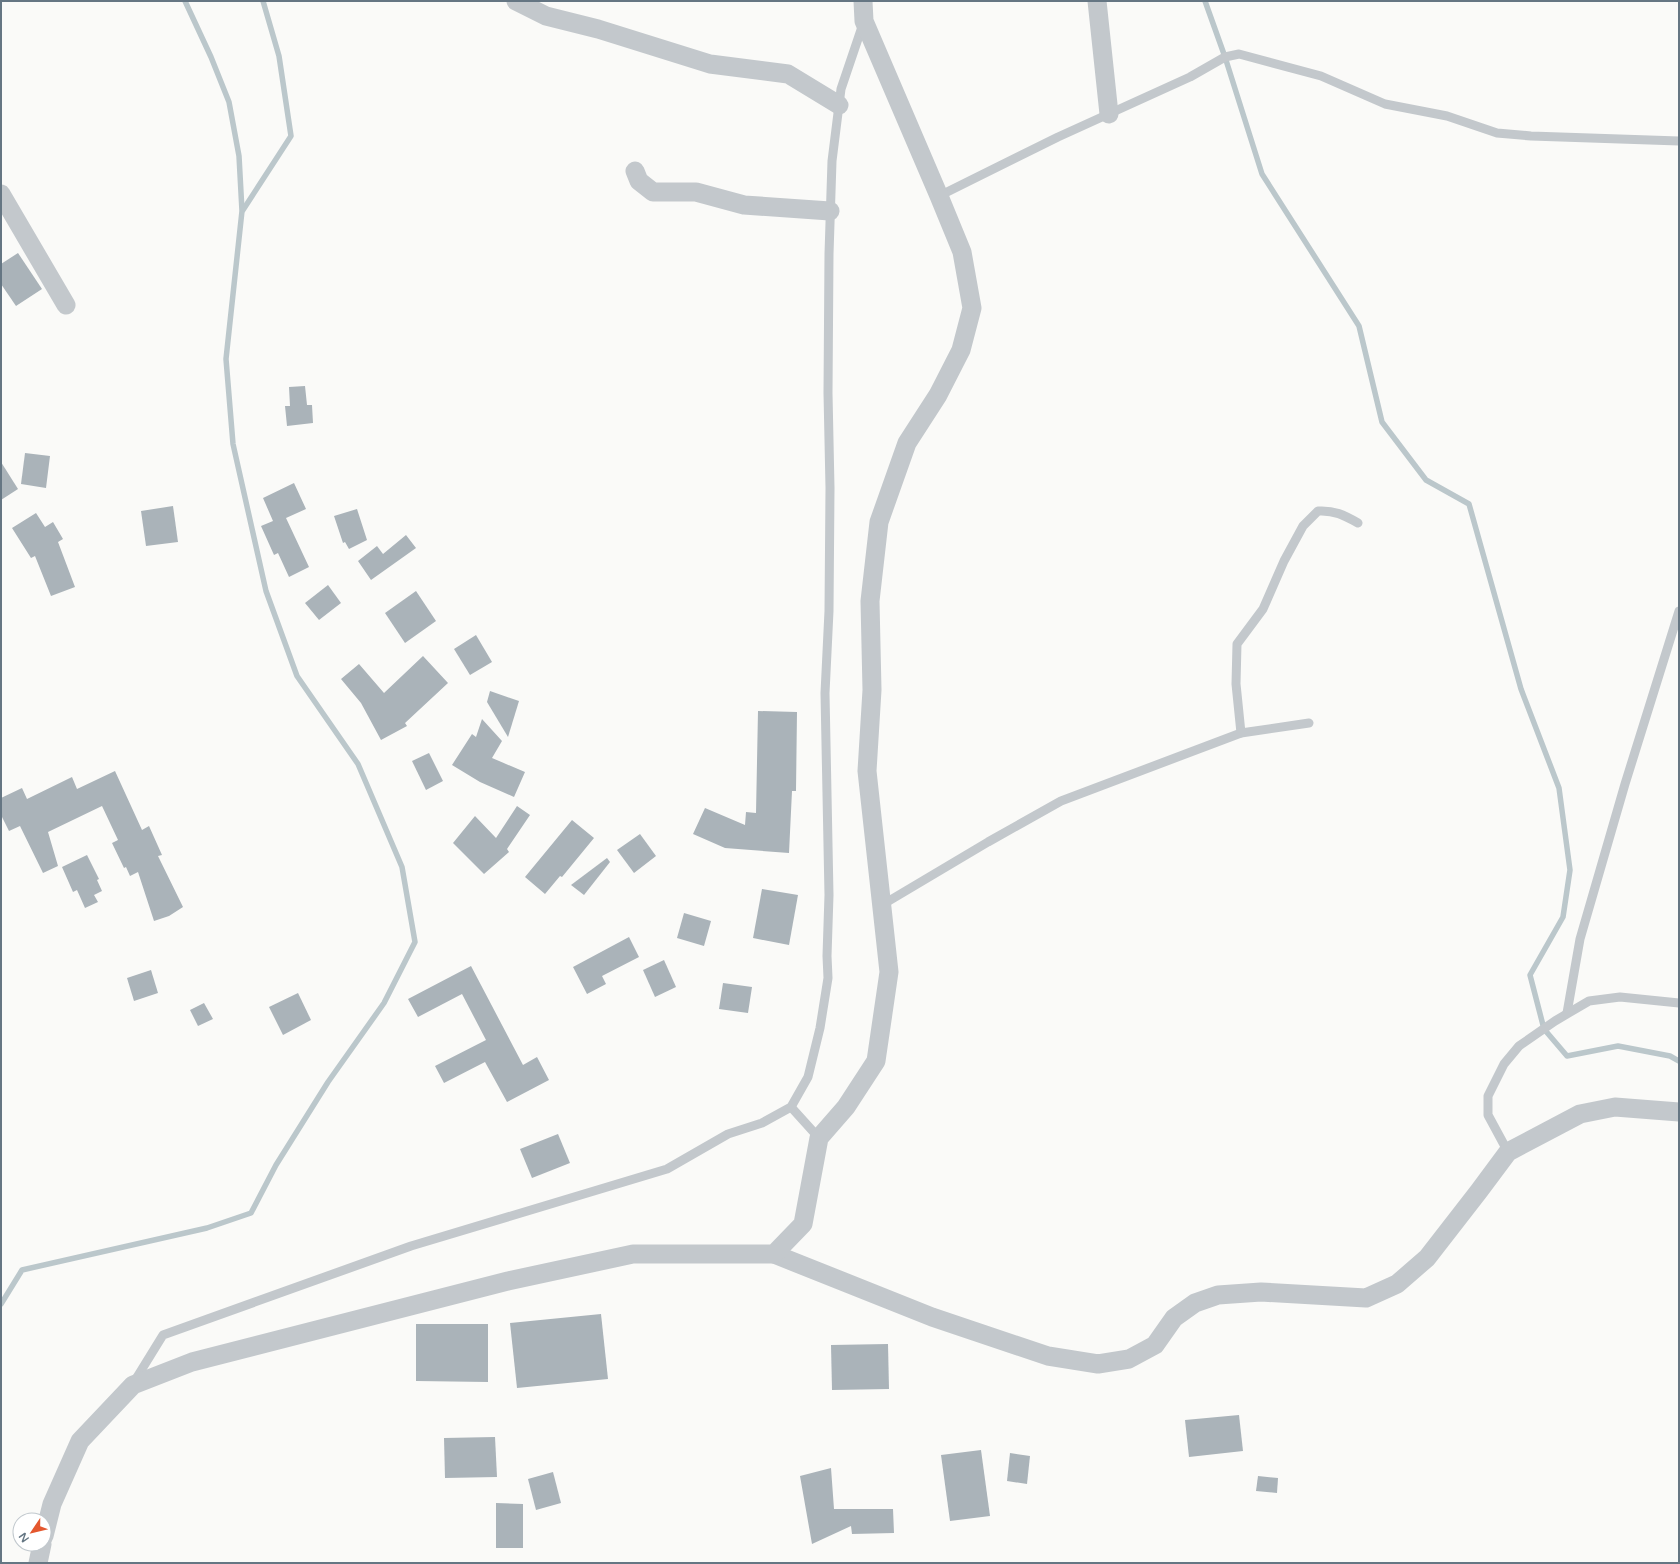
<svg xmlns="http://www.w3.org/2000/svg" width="1680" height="1564" font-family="'Varela Round',sans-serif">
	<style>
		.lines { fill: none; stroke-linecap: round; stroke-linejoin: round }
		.stream { stroke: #bbc7cb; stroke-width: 5.5 }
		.building { fill: #aab3b9 }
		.service { stroke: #c3c8cc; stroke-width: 9 }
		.minor { stroke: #c3c8cc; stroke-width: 19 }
	</style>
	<rect width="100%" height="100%" fill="#fafaf8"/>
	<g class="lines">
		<g class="stream">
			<path d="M1205,1L1225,57L1262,174L1359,326L1382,422L1426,480L1469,504L1521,689L1559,788L1570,870L1563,917L1530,975L1544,1029L1567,1056L1618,1046L1670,1056L1679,1061"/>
			<path d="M243,210L291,136L279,56L263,1"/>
			<path d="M1,1304L22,1270L207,1228L251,1213L276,1165L328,1082L384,1003L415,942L402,867L358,764L297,676L266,591L233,444L226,359L242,211L239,156L229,102L211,57L185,1"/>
		</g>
	</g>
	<g class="building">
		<path d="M18,253L42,289L16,306L1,284V264Z"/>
		<path d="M305,386L307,405H312L313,423L287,426L285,406H290L289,387Z"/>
		<path d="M25,453L50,456L46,488L21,484Z"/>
		<path d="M1,462L18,489L1,500Z"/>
		<path d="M294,483L306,509L286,518L309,567L289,577L278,553L274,555L261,526L273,521L263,498Z"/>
		<path d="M173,506L178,542L146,546L141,511Z"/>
		<path d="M357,509L367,540L349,549L345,542L343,543L334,516Z"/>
		<path d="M36,513L45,527L53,522L63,539L58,542L75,587L51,596L35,556L31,558L12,528Z"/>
		<path d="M406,535L416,548L371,580L358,561L377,546L383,554Z"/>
		<path d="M328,585L341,603L319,620L305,603Z"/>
		<path d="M416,591L436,621L405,643L385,613Z"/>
		<path d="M476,635L492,662L470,675L454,649Z"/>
		<path d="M423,656L448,683L405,723L407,726L381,740L361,703L341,679L359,664L384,693Z"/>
		<path d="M490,691L519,701L508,737L487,702Z"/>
		<path d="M758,711L797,712L796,791H792L789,853L725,848L693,834L705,808L745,825L746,812L756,813Z"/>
		<path d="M482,719L502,741L492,758L525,772L514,797L480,782L452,765L472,734L476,737Z"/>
		<path d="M429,753L443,781L426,790L412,761Z"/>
		<path d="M115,771L142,830L149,826L162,855L158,856L183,907L169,916L154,921L138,872L130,876L126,867L124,868L112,843L118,840L102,806L48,832L58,866L43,873L20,826L9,831L1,815V798L22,788L27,799L72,777L77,789Z"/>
		<path d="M517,806L530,815L507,849L509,852L484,874L453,843L475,816L496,838Z"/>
		<path d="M572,820L594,838L562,877L560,876L545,894L525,877Z"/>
		<path d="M640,834L656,856L634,873L617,850Z"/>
		<path d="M87,855L99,879L97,880L102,891L94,895L98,902L85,908L77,890L73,892L62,867Z"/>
		<path d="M607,858L610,862L584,895L571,885Z"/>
		<path d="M762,889L798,895L789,945L753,938Z"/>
		<path d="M684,913L711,921L704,946L677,938Z"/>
		<path d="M629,937L639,957L602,976L606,984L587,994L573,967Z"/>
		<path d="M664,960L676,987L655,997L643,970Z"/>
		<path d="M471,966L523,1065L537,1057L549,1080L507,1102L485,1062L444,1083L435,1066L486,1040L462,994L418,1017L408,999Z"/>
		<path d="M151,970L158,993L134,1001L127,978Z"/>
		<path d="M723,983L752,987L748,1013L719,1009Z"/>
		<path d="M298,993L311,1020L283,1035L269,1007Z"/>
		<path d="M204,1003L213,1019L198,1026L190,1010Z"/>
		<path d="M558,1134L570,1163L532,1178L520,1149Z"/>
		<path d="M601,1314L608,1379L517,1388L510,1323Z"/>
		<path d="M416,1324H488V1382L416,1381Z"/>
		<path d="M888,1344L889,1389L832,1390L831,1345Z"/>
		<path d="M1239,1415L1243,1451L1189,1457L1185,1420Z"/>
		<path d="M495,1437L497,1477L445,1478L444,1438Z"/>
		<path d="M981,1450L990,1516L950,1521L941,1455Z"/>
		<path d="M1010,1453L1030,1456L1027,1484L1007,1481Z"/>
		<path d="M831,1468L834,1509H893L894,1533L852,1534L851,1526L812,1544L800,1476Z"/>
		<path d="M553,1472L561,1503L536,1510L528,1479Z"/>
		<path d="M1258,1476L1278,1478L1277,1493L1256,1491Z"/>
		<path d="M496,1503L523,1504V1548H496Z"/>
	</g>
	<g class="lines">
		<g class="service">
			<path d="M939,196L1058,137L1190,77L1225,57L1239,54L1321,76L1385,104L1447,116L1497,133L1531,136L1679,141"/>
			<path d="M1241,733L1236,684L1237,644L1263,609L1284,561L1303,526L1318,511C1334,510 1344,515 1358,523"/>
			<path d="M882,905L988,842L1061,801L1241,733L1309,723"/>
			<path d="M1567,1013L1580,939L1625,784L1679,611"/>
			<path d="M791,1107L819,1138"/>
			<path d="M1508,1152L1488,1115V1096L1504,1064L1519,1046L1555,1021L1589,1001L1620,997L1679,1003"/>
			<path d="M134,1382L163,1335L411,1246L667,1169L728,1134L762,1123L791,1107L808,1077L820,1028L828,978L827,956L829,895L825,693L829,611L830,488L828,393L829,254L832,161L841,89L863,24"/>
		</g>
		<g class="minor">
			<path d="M516,1L546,16L598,29L710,64L788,74L839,105"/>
			<path d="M1097,1L1109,114"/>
			<path d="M635,171L639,181L653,192H696L744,205L830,211"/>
			<path d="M1,194L66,305"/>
			<path d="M774,1254L932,1317L1048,1356L1098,1364L1129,1359L1155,1345L1174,1318L1195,1303L1218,1295L1261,1292L1366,1298L1397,1284L1427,1258L1479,1191L1508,1152L1580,1114L1615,1107L1679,1112"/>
			<path d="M44,1536L52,1504L80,1441L133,1385L192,1362L508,1281L633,1254H774L803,1224L819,1138L846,1107L876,1061L889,972L867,771L872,690L870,601L879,522L907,443L938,395L961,350L972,308L962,252L939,196L864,21L863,1"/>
			<path d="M38,1563L42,1544"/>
		</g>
	</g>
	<rect width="1680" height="1564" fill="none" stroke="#657683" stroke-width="4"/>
	<g transform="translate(32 1532) rotate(235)"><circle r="19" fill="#ffffff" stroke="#c1c8cd"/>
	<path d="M0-3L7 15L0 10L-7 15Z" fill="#e4572e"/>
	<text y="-6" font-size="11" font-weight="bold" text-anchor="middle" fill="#657683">N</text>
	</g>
</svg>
